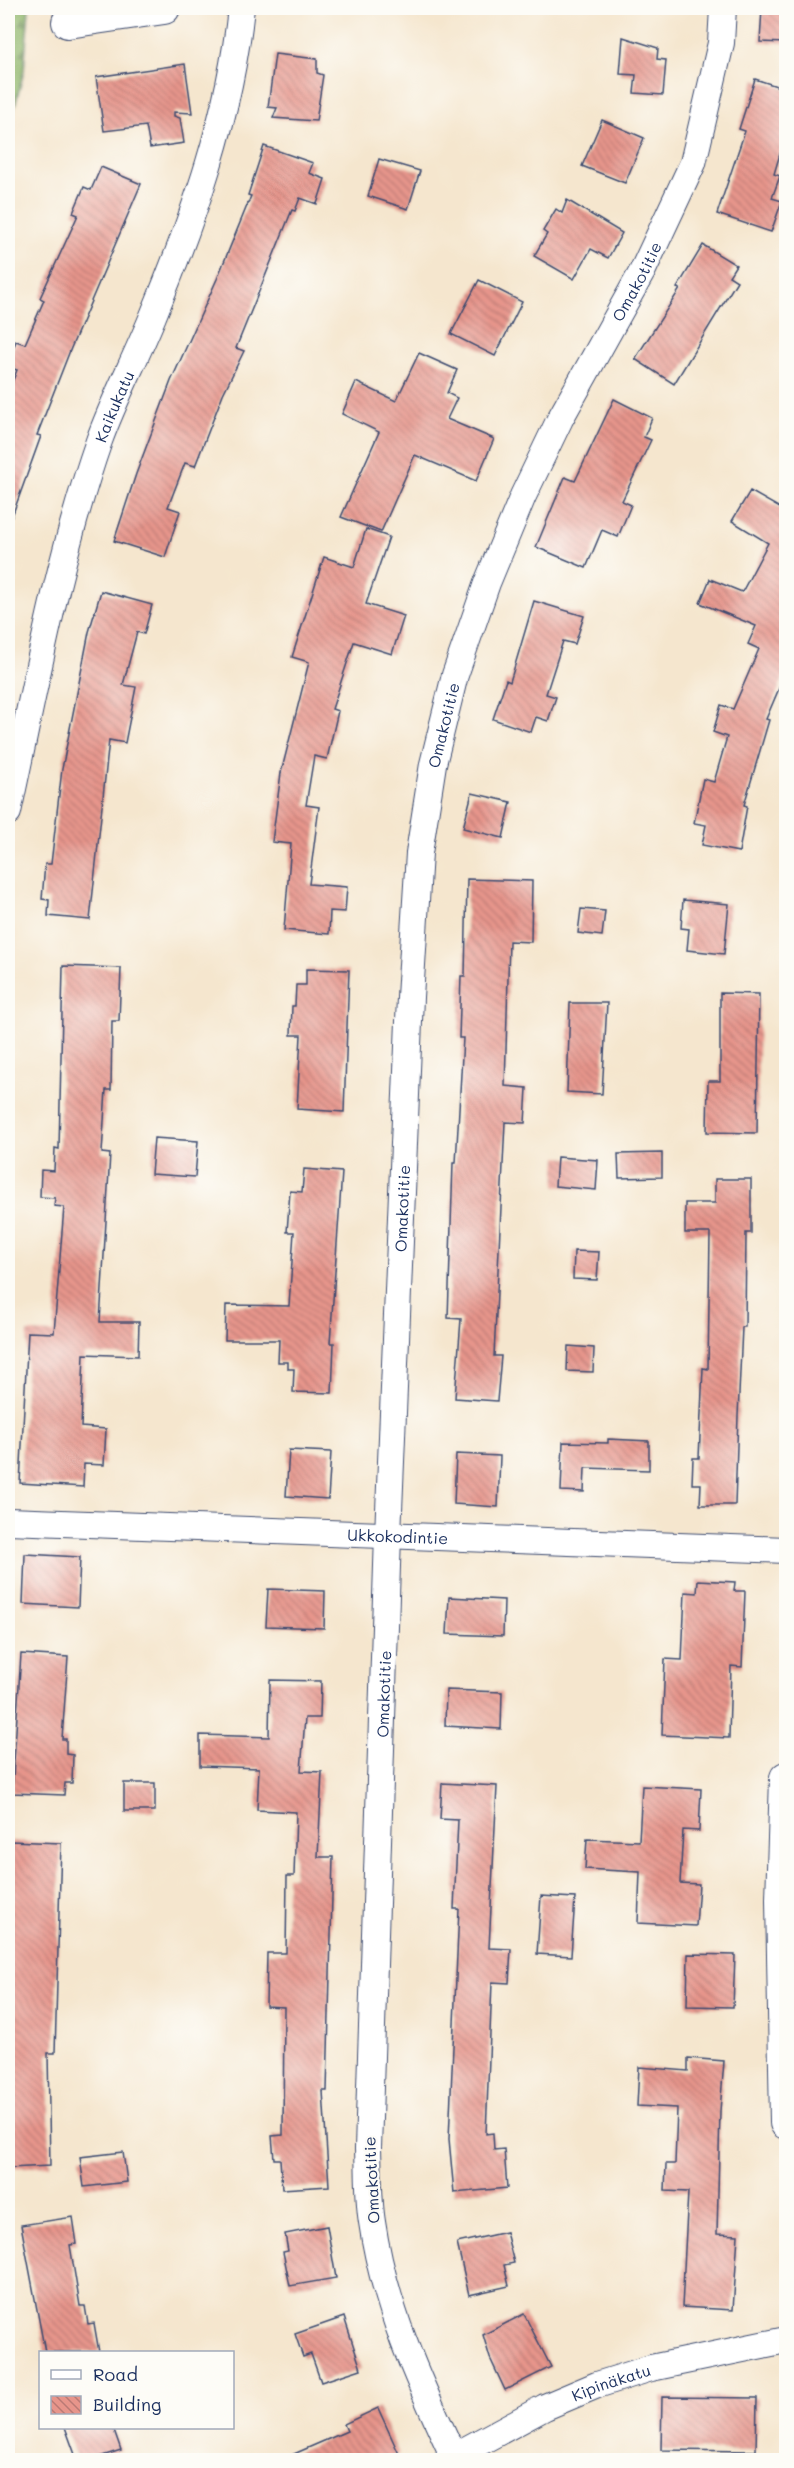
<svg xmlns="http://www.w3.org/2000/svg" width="794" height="2468" font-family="Mali,sans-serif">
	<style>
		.forest { fill: url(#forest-firs); stroke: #557264; stroke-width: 1.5 }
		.building { fill: url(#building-back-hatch) }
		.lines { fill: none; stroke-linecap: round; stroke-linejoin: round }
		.minor-casing { stroke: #3c4a6f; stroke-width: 28 }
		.tertiary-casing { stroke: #3c4a6f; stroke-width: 34 }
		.minor { stroke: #fff; stroke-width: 26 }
		.tertiary { stroke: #fff; stroke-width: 32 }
		.labels { text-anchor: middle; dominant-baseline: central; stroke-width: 4.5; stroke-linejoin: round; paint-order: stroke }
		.street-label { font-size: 16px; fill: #1b2f5e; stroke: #fdfcf7 }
	</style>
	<defs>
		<pattern id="forest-firs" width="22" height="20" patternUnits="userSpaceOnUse" patternTransform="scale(1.5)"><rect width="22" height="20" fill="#8fb66b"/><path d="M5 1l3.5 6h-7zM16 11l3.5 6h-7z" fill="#74945b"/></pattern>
		<pattern id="building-back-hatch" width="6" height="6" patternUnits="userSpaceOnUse" patternTransform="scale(1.5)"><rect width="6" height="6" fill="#e7958b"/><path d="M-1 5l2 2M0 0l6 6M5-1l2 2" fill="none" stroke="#ba7a75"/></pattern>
	</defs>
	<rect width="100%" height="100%" fill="#fdfcf7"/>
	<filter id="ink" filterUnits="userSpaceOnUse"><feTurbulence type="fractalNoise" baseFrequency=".0167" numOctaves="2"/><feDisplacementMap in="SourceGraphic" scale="12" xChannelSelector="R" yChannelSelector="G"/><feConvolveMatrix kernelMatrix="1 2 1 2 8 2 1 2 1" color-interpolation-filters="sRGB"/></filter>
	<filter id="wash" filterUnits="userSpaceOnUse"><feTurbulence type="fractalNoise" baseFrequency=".008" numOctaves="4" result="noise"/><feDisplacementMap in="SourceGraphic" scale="24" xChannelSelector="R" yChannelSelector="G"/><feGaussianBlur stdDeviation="1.35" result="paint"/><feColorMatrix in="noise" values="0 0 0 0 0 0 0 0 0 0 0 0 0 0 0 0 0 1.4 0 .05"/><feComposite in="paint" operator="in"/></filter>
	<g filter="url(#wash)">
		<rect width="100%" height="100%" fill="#f5e6ce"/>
		<path class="forest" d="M8,8H29L24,71L8,133Z"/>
		<g id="blocks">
			<g class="building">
				<path d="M762,8H786V43L760,42Z"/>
				<path d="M623,37L658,48L657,59L666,60L663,95L634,93L636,75L620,74Z"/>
				<path d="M275,54L317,59V73L323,75L316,121L273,118L277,108L268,107Z"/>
				<path d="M185,64L192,113L174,112V116L180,118L184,143L150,148L146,126L104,131L96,77Z"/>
				<path d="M755,79L786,89V134L774,174L780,176L772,198L782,201L771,232L717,214L745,131L739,129Z"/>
				<path d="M602,120L644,138L625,183L582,166Z"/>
				<path d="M264,146L313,163L309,173L325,179L317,204L300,198L295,211L292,210L236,348L244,351L223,394L195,466L185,463L168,507L180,511L165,557L114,541L136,474L171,381L217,279L251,196L248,195Z"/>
				<path d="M379,159L420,171L408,209L368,196Z"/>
				<path d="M101,167L141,184L71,348L37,435L41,436L11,519H8V393L17,370L8,367V362L16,341L25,344L44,300L40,298L78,215L73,213L84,187L91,190Z"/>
				<path d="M567,200L622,233L608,258L591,249L574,279L534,256L547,234L543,231L556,209L562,213Z"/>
				<path d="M703,245L736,265L729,276L737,281L674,384L635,359L680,289L677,288Z"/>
				<path d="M479,280L522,302L495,356L451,334Z"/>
				<path d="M419,353L457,370L447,393L457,398L447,419L494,439L476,481L415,455L381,532L341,517L379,432L342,414L356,382L396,401Z"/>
				<path d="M614,399L652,418L644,437L651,440L622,501L631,505L618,537L602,530L586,568L536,547L565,477L575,481Z"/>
				<path d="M750,491L785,511L786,508V672L766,719L769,720L744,805L747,806L739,852L702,845L706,825L694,823L703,779L714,782L727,737L713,732L721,705L733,709L759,649L748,644L756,626L700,603L710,579L742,592L768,543L732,521Z"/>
				<path d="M366,529L389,537L366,604L404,616L392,654L354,642L332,709L338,711L327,759L314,756L306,805L319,807L309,884L347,887L345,912L330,911L329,934L284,930L291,844L272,842L281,773L309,662L292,657L324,557L354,567Z"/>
				<path d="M101,591L152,605L144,634L137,632L123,685L136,687L125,743L109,740L90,920L48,916L49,900L42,899L45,864H51L62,769L89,632Z"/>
				<path d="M534,601L584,616L575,644L563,641L546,694L556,697L548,721L536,717L531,732L493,719L506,680L510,682Z"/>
				<path d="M472,793L511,802L503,838L463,828Z"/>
				<path d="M467,879L532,881L531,942L509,941L505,1086L527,1088L525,1123L505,1122L494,1356H501L497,1401L455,1398L461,1319L448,1318L453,1163H456L463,1038H459L461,976H465Z"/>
				<path d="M683,900L729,904L724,954L687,950L689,929L681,928Z"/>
				<path d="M581,909L605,911L602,936L578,933Z"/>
				<path d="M63,966L121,968L119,1021H112L111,1090H106L105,1105L102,1153L110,1154L100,1322H139L138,1356L84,1354L81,1427L106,1429L104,1465L84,1464L83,1487L20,1483L28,1332L54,1333L64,1207L54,1206L55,1198L40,1197L41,1170L54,1171L55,1148L59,1149Z"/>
				<path d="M306,969L349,970L344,1112L297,1109L301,1035H291L292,1006H295L296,985H306Z"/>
				<path d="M720,993L759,994L757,1133L707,1132L708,1081H720Z"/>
				<path d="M570,1003H607L602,1094L567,1092Z"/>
				<path d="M154,1138L198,1141L195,1177L151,1174Z"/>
				<path d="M662,1153V1177L619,1178L618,1154Z"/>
				<path d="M557,1157L598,1160L596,1190L555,1186Z"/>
				<path d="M304,1169L342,1172L330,1343H334L332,1393L293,1392L294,1369H288V1362H278L279,1340H225L226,1305L289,1306L294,1232H287L290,1191L302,1192Z"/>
				<path d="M715,1179H751V1233H746L745,1327H742L738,1416L735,1505H700L701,1484H692L693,1458H699L703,1368L708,1369L710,1233H685V1203H715Z"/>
				<path d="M574,1251L599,1252L597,1280L573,1279Z"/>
				<path d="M568,1346L594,1348L593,1372L567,1371Z"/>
				<path d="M608,1439L649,1441V1470L585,1468L584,1492L561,1491L563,1442L608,1443Z"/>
				<path d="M289,1450L331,1452L328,1499L286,1496Z"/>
				<path d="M456,1454L500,1456L498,1507L454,1504Z"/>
				<path d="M25,1554L80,1557L78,1607L23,1604Z"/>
				<path d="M698,1580L735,1582L734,1591H745L742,1667L731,1666L729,1738L662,1735L665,1659L682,1660L685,1592L697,1593Z"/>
				<path d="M268,1589L325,1591L324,1628L266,1626Z"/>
				<path d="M449,1597L504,1600L503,1636L447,1634Z"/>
				<path d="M21,1654L68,1657L62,1739H66V1754L73,1755L72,1783H65L64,1795L12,1793Z"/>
				<path d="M270,1680L321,1681L320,1718H305L301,1771L322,1772L318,1857H333L327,2091H323L329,2186L282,2189L280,2159H274L272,2136L283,2135L284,2007L266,2006L267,1953H286L287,1876H294L296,1812L257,1810L259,1768L200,1766V1735L269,1737Z"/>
				<path d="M446,1690L502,1692L501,1729L445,1726Z"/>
				<rect x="124" y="1783" width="31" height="28"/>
				<path d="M442,1783L497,1786L489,1948L511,1949L509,1983L492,1982L486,2134L493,2133L494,2150L504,2149L507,2188L454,2193L449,2139L459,1909H454L458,1820L440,1819Z"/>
				<path d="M642,1786L701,1789L699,1831L683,1830L680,1883L699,1884L696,1926L638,1923L640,1872L585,1869L587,1839L639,1841Z"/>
				<path d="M10,1841L61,1843L55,2053H48L50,2166L8,2168Z"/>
				<path d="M541,1896L575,1898L571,1956L537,1954Z"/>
				<path d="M688,1954L735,1955L733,2007L687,2006Z"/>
				<path d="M688,2058L724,2061L720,2111L717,2234L738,2235L733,2310L682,2307L688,2192L665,2191L666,2164H675L677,2108L637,2106L639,2067L688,2071Z"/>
				<path d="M123,2152L127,2182L84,2187L80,2157Z"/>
				<path d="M73,2217L77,2244L70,2245L80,2306H85L88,2324L94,2323L99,2352H45L21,2225Z"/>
				<path d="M327,2226L336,2278L290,2286L283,2252L288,2251L285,2234Z"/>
				<path d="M506,2232L514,2263L504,2265L509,2286L469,2295L457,2243Z"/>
				<path d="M524,2314L551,2367L505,2390L490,2358L483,2335Z"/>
				<path d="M344,2317L361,2369L321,2382L311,2354L303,2357L295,2334Z"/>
				<path d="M662,2397L757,2398L756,2451L661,2450Z"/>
				<path d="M378,2408L399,2454L383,2460H280L347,2431L344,2424Z"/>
				<path d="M65,2427H113L121,2450L90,2460H77Z"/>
			</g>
		</g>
	</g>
	<g filter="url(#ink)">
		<use href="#blocks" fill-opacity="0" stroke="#3c4a6f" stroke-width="1.5"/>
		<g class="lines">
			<g class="minor-casing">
				<g id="minor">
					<path id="s1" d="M8,812C35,688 57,561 99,441C114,399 136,358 153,316C194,216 230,116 241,8"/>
					<path id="s2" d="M8,1521L786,1550"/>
					<path id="s3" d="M453,2455C418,2380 384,2305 372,2222C368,2198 369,2173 368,2149L388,1535L410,997L419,853L433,764L455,675L487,583L523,496L560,419L642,272L693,163L721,43L723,8"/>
					<path id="s4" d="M447,2460L545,2407L597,2385L651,2368L786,2340"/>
				</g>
			</g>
			<g class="tertiary-casing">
				<g id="tertiary">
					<path d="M68,22L164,8"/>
					<path d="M786,1778L782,1899L786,2123"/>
				</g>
			</g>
			<use href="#minor" class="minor"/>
			<use href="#tertiary" class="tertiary"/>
		</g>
	</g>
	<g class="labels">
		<g class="street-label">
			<text stroke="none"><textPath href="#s3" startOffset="2234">Omakotitie</textPath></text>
			<text stroke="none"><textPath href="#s1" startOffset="420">Kaikukatu</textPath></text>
			<text stroke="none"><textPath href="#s3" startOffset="1748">Omakotitie</textPath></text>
			<text stroke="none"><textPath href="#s3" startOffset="1262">Omakotitie</textPath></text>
			<text stroke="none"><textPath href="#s2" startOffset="390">Ukkokodintie</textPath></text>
			<text stroke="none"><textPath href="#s3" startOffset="776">Omakotitie</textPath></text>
			<text transform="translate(371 2180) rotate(-93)">Omakotitie</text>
			<text stroke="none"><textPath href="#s4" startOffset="182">Kipinäkatu</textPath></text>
		</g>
	</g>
	<rect width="794" height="2468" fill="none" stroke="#fdfcf7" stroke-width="30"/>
	<rect x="39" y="2351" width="195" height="78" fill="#fdfcf7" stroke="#a3aaba" stroke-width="1.5"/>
	<rect x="51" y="2370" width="30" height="9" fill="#ffffff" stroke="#a3aaba" stroke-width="1.5"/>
	<text x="93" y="2381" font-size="18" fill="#1b2f5e">Road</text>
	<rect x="51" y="2396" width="30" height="18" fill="url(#building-back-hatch)" stroke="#a3aaba" stroke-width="1.5"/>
	<text x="93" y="2411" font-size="18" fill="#1b2f5e">Building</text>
</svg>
